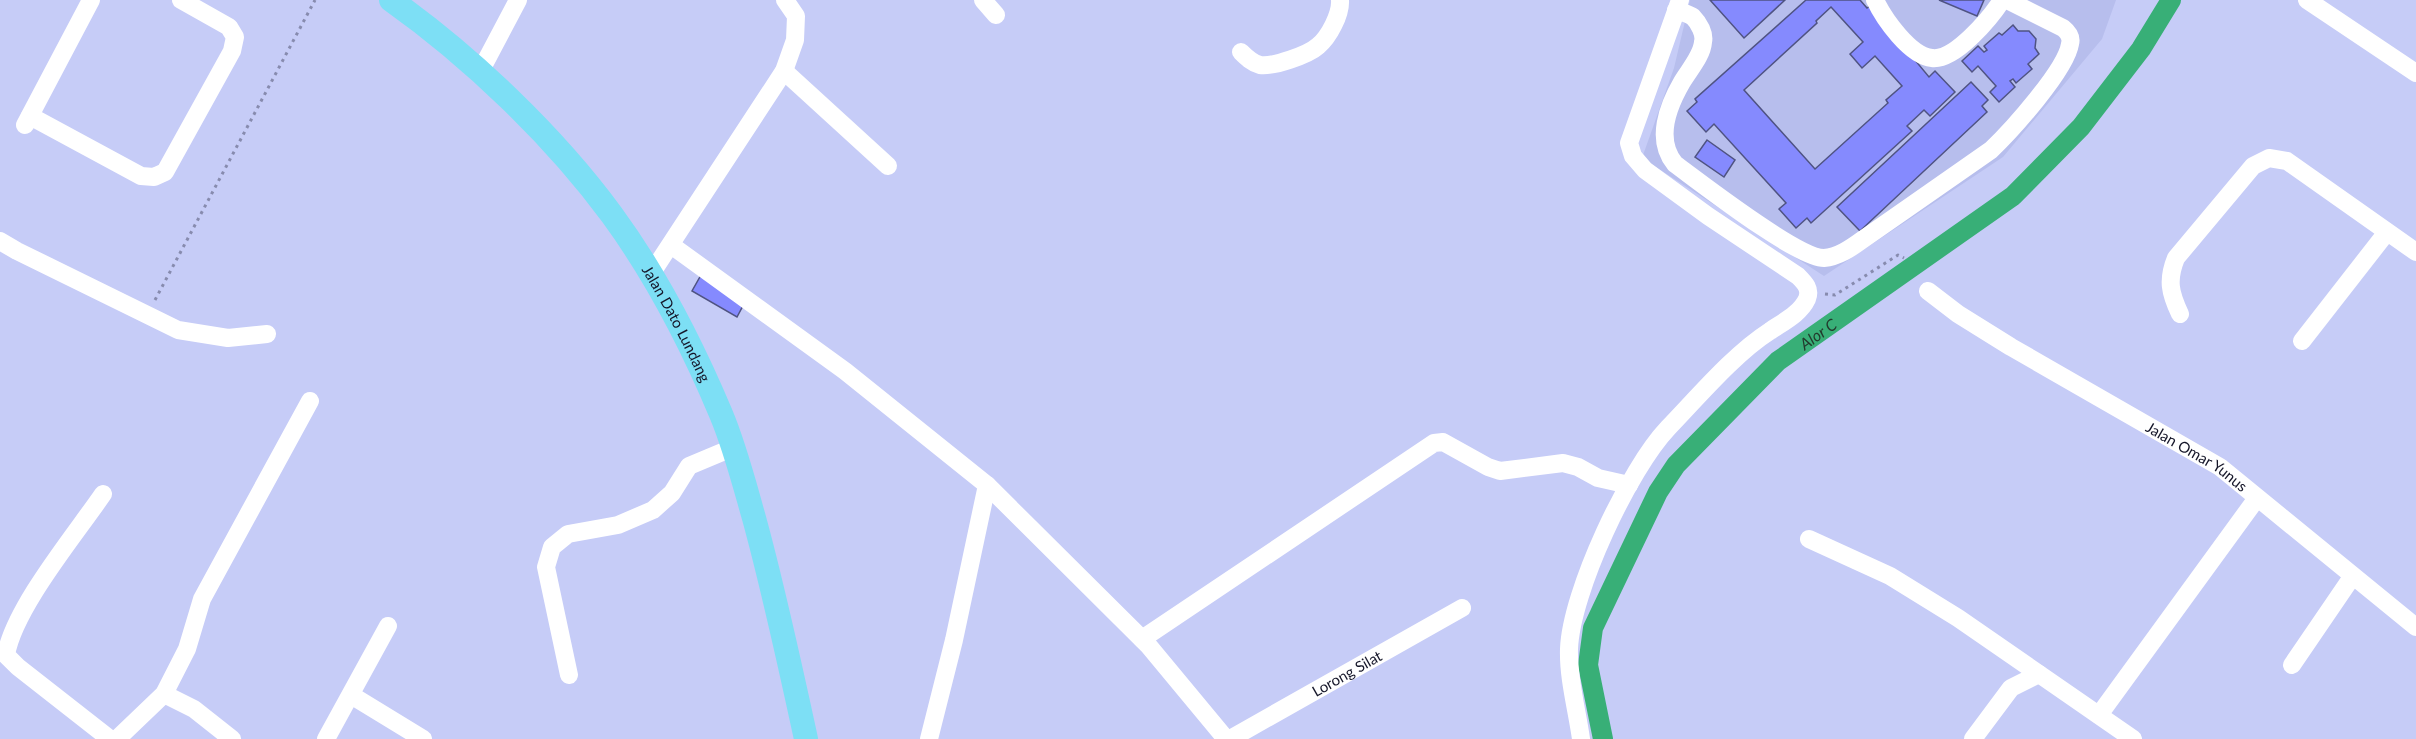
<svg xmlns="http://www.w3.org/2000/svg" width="2416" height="739" font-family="Lato,sans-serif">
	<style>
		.built { fill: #b7beed }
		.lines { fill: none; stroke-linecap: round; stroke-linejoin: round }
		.canal { stroke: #38af77; stroke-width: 20 }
		.building { fill: #858afe; stroke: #4f5382; stroke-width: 1.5; fill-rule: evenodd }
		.path { stroke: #878bae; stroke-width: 3; stroke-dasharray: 3 4.5; stroke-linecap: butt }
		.minor { stroke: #fff; stroke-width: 18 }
		.major { stroke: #7ddff5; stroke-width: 24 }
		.labels { text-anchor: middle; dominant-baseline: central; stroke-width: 5; stroke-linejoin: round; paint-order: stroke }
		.street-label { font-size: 15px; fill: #151629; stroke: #edeffa }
		.water-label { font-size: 16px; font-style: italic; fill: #223b2d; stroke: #edeffa }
	</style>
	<rect width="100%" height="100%" fill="#c6ccf7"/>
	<path class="built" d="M1690,0H2116L2102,39L2003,157L1824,276L1642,158L1674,68Z"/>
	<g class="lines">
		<path class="canal" id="s1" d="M1603,739L1588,665L1593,628L1658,492L1676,465L1778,361L2013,196L2081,127L2141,49L2171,0"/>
	</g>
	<g class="building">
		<path d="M1710,0H1785L1744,38Z"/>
		<path d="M1806,0H1860L1867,8L1870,6L1929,77L1935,71L1955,92L1930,116L1924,110L1907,126L1912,131L1811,223L1807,218L1796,228L1779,209L1786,203L1714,124L1706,132L1687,111L1697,102L1695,99ZM1831,7L1863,42L1850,54L1862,68L1875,56L1902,86L1886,100L1888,103L1815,169L1744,90L1817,23L1816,21Z"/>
		<path d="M1939,0H1984L1977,16Z"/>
		<path d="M2013,25L2018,31H2029L2036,39L2035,48L2039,54L2028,64L2032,69L2016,83L2013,79L2010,81L2015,87L1999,102L1990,92L1996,86L1978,66L1972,72L1962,61L1978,46L1984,52L1987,50L1984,46L1999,33L2002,35Z"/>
		<path d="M1971,82L1988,100L1982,106L1987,112L1860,231L1837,207Z"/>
		<path d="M1707,140L1735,160L1724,177L1695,157Z"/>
		<path d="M701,275L746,300L737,317L692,291Z"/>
	</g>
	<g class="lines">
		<g class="path">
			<path d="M1825,294L1835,295L1898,255L1904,258"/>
			<path d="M155,300L315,0"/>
		</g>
		<g class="minor">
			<path d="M983,0L996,15"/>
			<path d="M1875,0C1884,19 1910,56 1932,58C1955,61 1991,17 2002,0"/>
			<path d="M2307,0L2416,73"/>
			<path d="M1676,10C1681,12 1689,14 1693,17C1699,23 1705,34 1703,42C1702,56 1689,70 1682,82C1668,106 1655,140 1675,164C1701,183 1797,258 1824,258C1838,257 1851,248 1862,240L1991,150C2011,131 2066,70 2070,44C2072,37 2068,32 2063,28L2007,0"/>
			<path d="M1241,52C1246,57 1252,63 1260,65C1273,67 1308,55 1318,46C1329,37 1341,14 1340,0"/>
			<path d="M784,71L888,166"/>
			<path d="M480,72L518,0"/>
			<path d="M30,116L141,176L154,177L165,172L232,51L235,37L229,27L181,0"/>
			<path d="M25,125L91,0"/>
			<path d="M0,241L17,251L178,330L228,338L267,334"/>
			<path d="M671,245L845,371L987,485L1148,645L1226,739"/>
			<path d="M651,274L784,71L795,40L796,16L785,0"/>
			<path id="s2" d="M1928,291L1958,314L2011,347L2220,467L2416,627"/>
			<path d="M2180,314C2170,293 2167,280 2176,258L2253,166L2269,158L2287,161L2416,252"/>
			<path d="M2302,341L2387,232"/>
			<path d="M103,494C75,535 14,608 6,655L18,667L110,739"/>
			<path d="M1809,539L1890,576L1958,618L2133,739"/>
			<path d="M1142,639L1434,443L1443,442L1488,467L1500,471L1563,463L1578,467L1598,478L1629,485"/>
			<path d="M2292,665L2352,577"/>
			<path d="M569,675L546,567L552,547L568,534L618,525L653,510L672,493L689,466L732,448"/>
			<path d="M164,694L194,709L232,739"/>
			<path d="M351,695L423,739"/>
			<path d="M2099,715L2257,498"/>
			<path d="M117,739L164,694L187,649L202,599L310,401"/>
			<path d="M326,739L388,626"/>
			<path d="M929,739L954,640L987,485"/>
			<path id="s3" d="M1230,739L1462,608"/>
			<path d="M1581,739C1577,710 1568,678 1569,649C1571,592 1629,469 1668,428C1698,397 1734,354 1770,331C1783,322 1800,314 1807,299C1811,289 1805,283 1798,276L1708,216L1645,170L1633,156L1629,143L1680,0"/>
			<path d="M1973,739L2011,688L2039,674"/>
		</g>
		<path class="major" id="s4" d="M391,0C470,56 554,136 612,215C656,275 692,345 721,414C735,447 744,483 754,518C774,591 790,665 806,739"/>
	</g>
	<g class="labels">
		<g class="street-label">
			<text stroke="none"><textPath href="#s4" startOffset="436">Jalan Dato Lundang</textPath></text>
			<text stroke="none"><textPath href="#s2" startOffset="316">Jalan Omar Yunus</textPath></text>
			<text stroke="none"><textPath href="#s3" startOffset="134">Lorong Silat</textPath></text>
		</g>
		<g class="water-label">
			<text stroke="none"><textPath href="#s1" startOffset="490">Alor C</textPath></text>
		</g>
	</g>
</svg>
